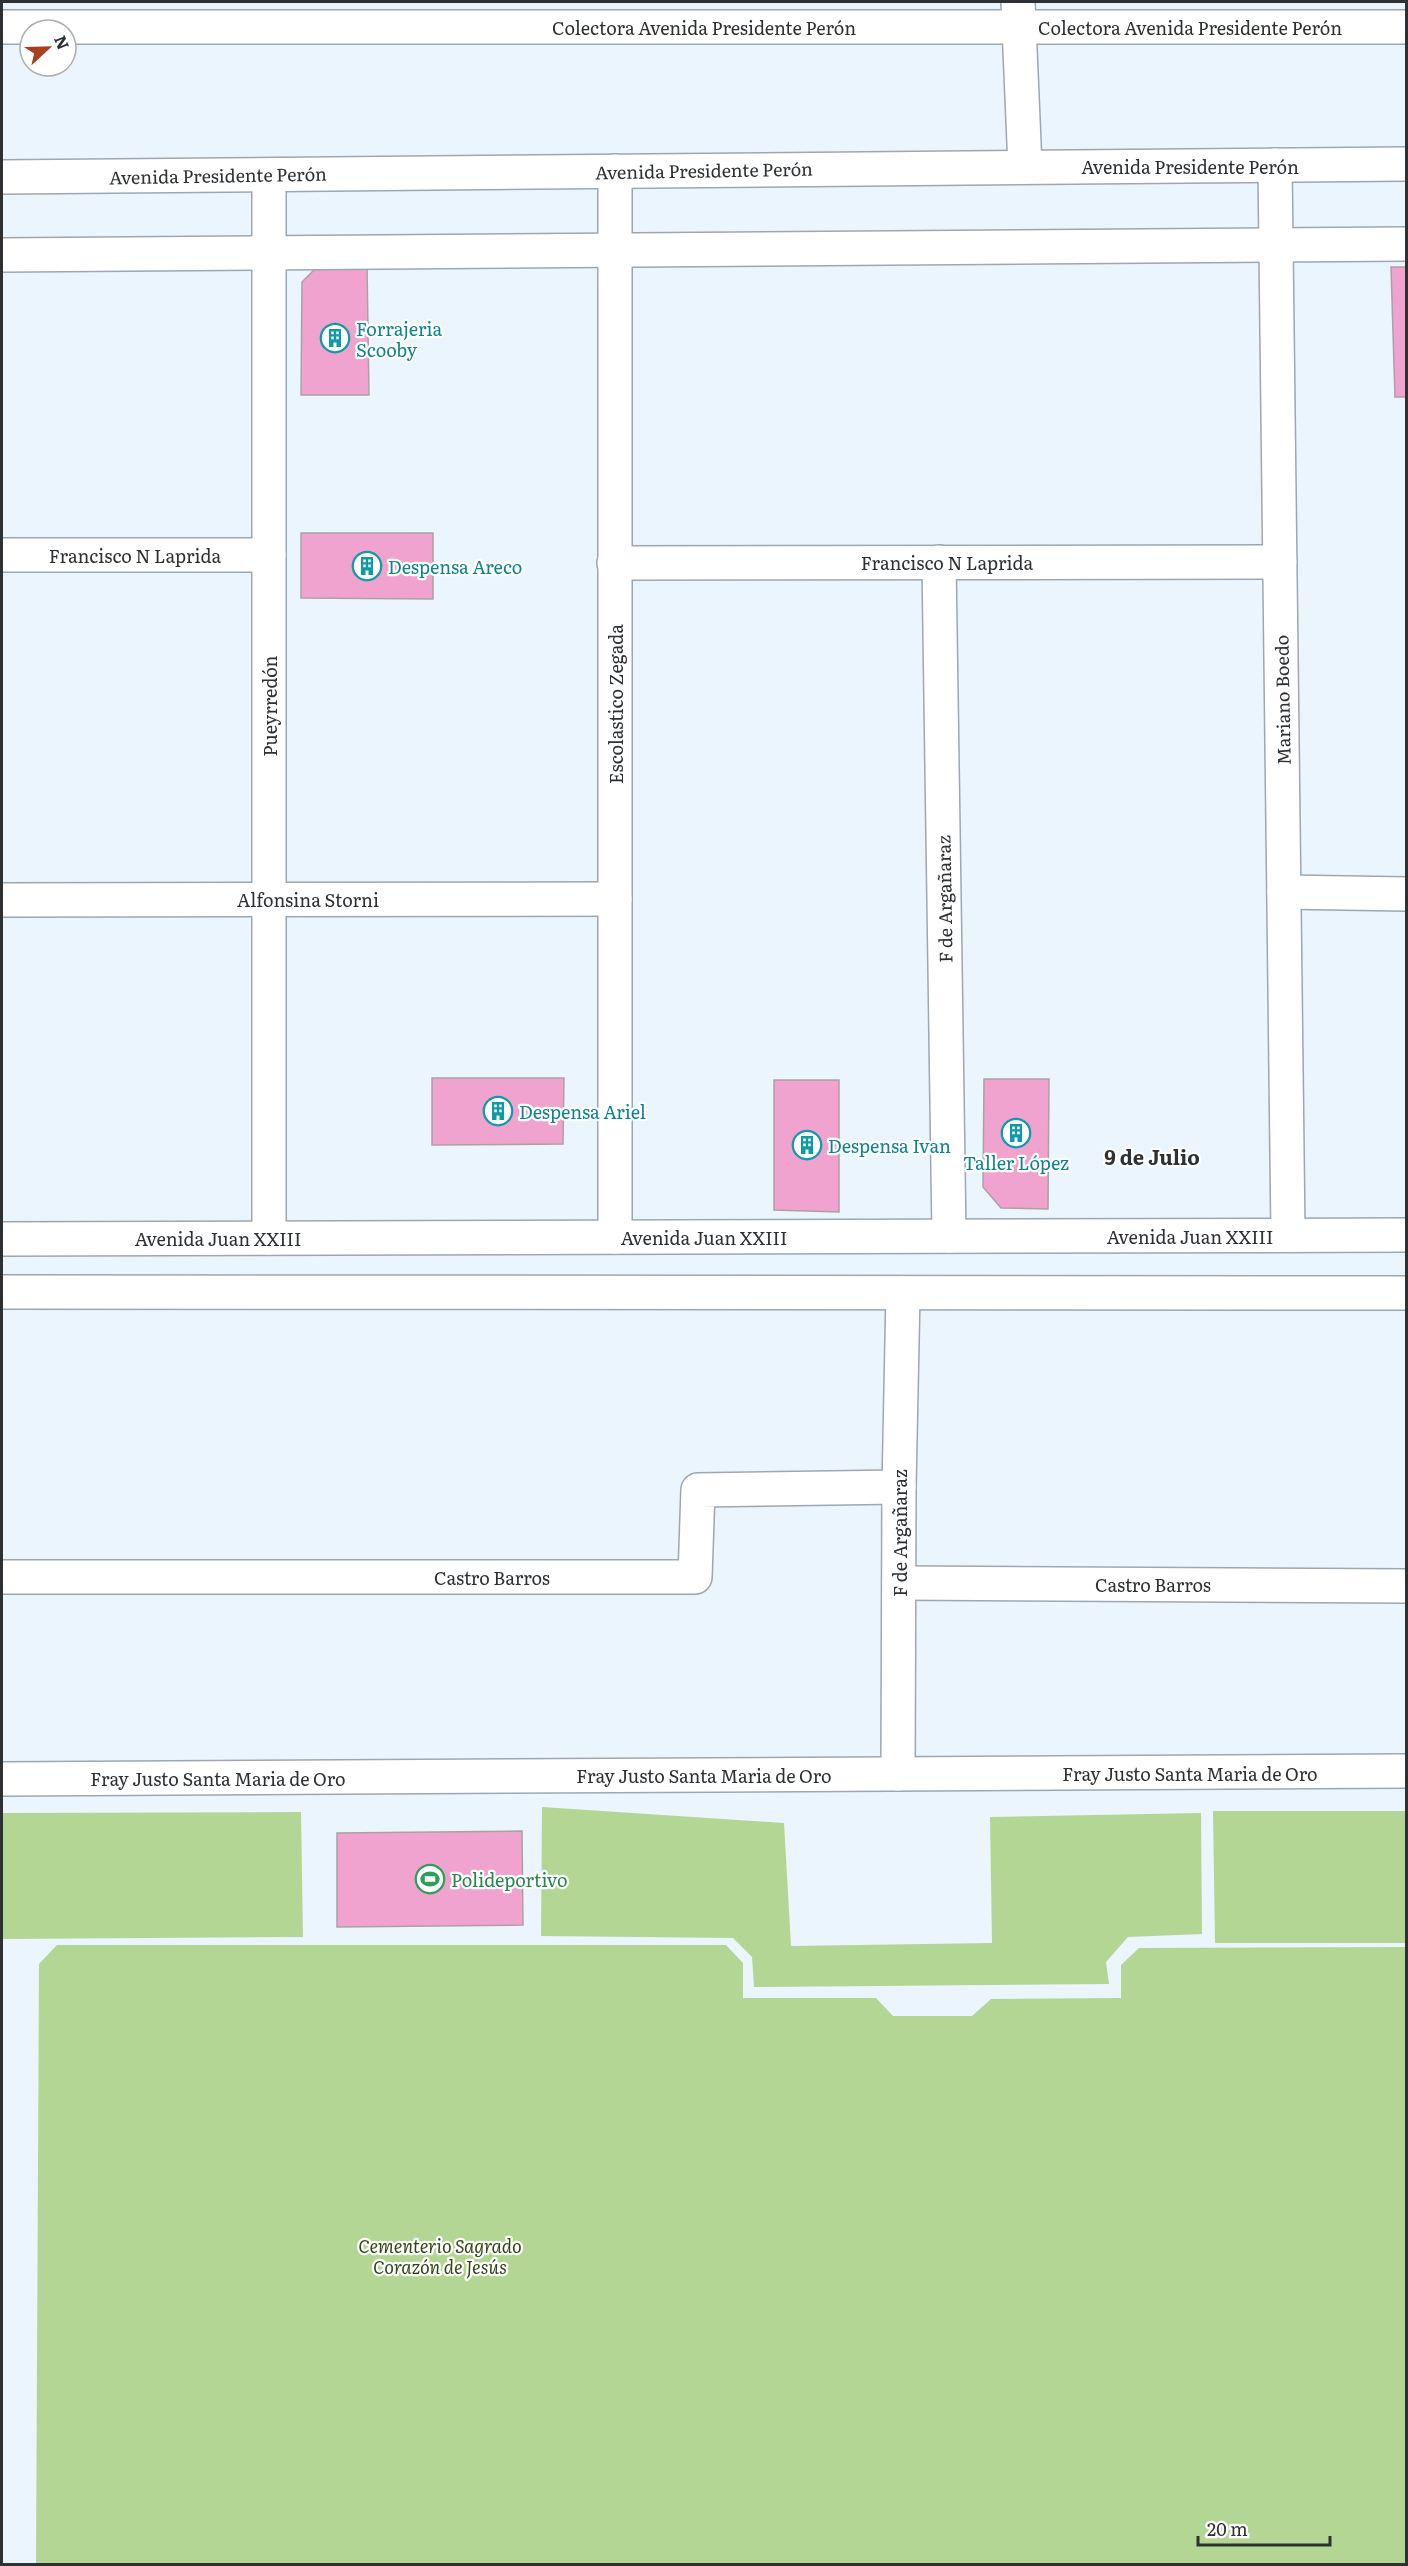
<svg xmlns="http://www.w3.org/2000/svg" width="1408" height="2566" font-family="Literata,serif">
	<style>
		.green { fill: #b4d694 }
		.building { fill: #f1a3cf; stroke: #aca0a6; stroke-width: 1.5 }
		.lines { fill: none; stroke-linecap: round; stroke-linejoin: round }
		.minor-casing { stroke: #9ea7af; stroke-width: 36 }
		.tertiary-casing { stroke: #9ea7af; stroke-width: 36 }
		.minor { stroke: #fff; stroke-width: 33 }
		.tertiary { stroke: #fff; stroke-width: 33 }
		.labels { text-anchor: middle; dominant-baseline: central; stroke-width: 4.5; stroke-linejoin: round; paint-order: stroke }
		.street-label { font-size: 18px; fill: #2d3134; stroke: #fff }
		.culture-label { font-size: 18px; fill: #0d838f; stroke: #fff; text-anchor: start }
		.leisure-label { font-size: 18px; fill: #27864d; stroke: #fff; text-anchor: start }
		.park-label { font-size: 18px; font-style: italic; fill: #314814; stroke: #fff }
		.neighbourhood-label { font-size: 20px; font-weight: bold; fill: #2d3134; stroke: #fff }
	</style>
	<rect width="100%" height="100%" fill="#eaf5fd"/>
	<g class="green">
		<path d="M542,1807L784,1823L791,1946L992,1943L990,1817L1201,1813L1202,1934L1128,1937L1106,1962L1109,1984L754,1987L752,1957L733,1938L541,1936Z"/>
		<path d="M1213,1811H1406V1943H1215Z"/>
		<path d="M301,1812L303,1937L2,1939V1813Z"/>
		<path d="M57,1945H726L743,1963V1998H876L893,2016H972L991,1999L1121,1998V1965L1139,1948L1406,1947V2564H36L39,1964Z"/>
	</g>
	<g class="building">
		<path d="M320,264H367L369,395H301L302,282Z"/>
		<path d="M1391,267H1406V397H1395Z"/>
		<path d="M301,533H433V599L301,598Z"/>
		<path d="M432,1078H564L563,1144L432,1145Z"/>
		<path d="M984,1079H1049L1048,1209L1001,1208L983,1187Z"/>
		<path d="M774,1080H839V1212L774,1210Z"/>
		<path d="M522,1831L523,1925L337,1927V1833Z"/>
	</g>
	<g class="lines">
		<g class="minor-casing">
			<g id="minor">
				<path d="M1018,2L1025,167"/>
				<path d="M2,27H1406"/>
				<path d="M1275,165L1288,1235"/>
				<path d="M615,171V1237"/>
				<path d="M269,175V1238"/>
				<path d="M2,555H269"/>
				<path d="M939,562L949,1236"/>
				<path d="M614,563L1280,562"/>
				<path d="M1284,892L1406,894"/>
				<path d="M2,900L615,899"/>
				<path d="M2,1239L1406,1235"/>
				<path d="M2,1292L1406,1293"/>
				<path d="M2,1577H695L698,1490L899,1487"/>
				<path d="M899,1583L1406,1586"/>
				<path d="M898,1774L899,1487L903,1293"/>
				<path d="M2,1779L1406,1771"/>
			</g>
		</g>
		<g class="tertiary-casing">
			<g id="tertiary">
				<path d="M2,177L1406,164"/>
				<path d="M2,255L1406,244"/>
			</g>
		</g>
		<use href="#minor" class="minor"/>
		<use href="#tertiary" class="tertiary"/>
	</g>
	<defs>
		<g id="building-ring" transform="scale(1.5)"><circle r="9.5" fill="#fff" stroke="#0f9aa8" stroke-width="1.5"/><path d="M-4-6H4V6H1V3H-1V6H-4ZM-2.5-4.3h1.7v1.8h-1.7ZM.8-4.3h1.7v1.8H.8ZM-2.5-1h1.7V.8h-1.7ZM.8-1h1.7V.8H.8Z" fill="#0f9aa8"/></g>
		<g id="stadium-ring" transform="scale(1.5)"><circle r="9.5" fill="#fff" stroke="#2e9e5b" stroke-width="1.5"/><path d="M0-5a6.5 5 0 1 0 0 10a6.5 5 0 1 0 0-10ZM-3.5-1.8h7v3.6h-7Z" fill="#2e9e5b"/></g>
	</defs>
	<g fill-rule="evenodd">
		<use href="#building-ring" x="335" y="338"/>
		<use href="#building-ring" x="367" y="566"/>
		<use href="#building-ring" x="498" y="1111"/>
		<use href="#building-ring" x="1016" y="1133"/>
		<use href="#building-ring" x="807" y="1145"/>
		<use href="#stadium-ring" x="430" y="1879"/>
	</g>
	<g class="labels">
		<g class="street-label">
			<text x="704" y="27">Colectora Avenida Presidente Perón</text>
			<text x="1190" y="27">Colectora Avenida Presidente Perón</text>
			<text x="1190" y="166">Avenida Presidente Perón</text>
			<text transform="translate(704 170) rotate(-1)">Avenida Presidente Perón</text>
			<text transform="translate(218 175) rotate(-1)">Avenida Presidente Perón</text>
			<text x="135" y="555">Francisco N Laprida</text>
			<text x="947" y="562">Francisco N Laprida</text>
			<text transform="translate(1282 700) rotate(-91)">Mariano Boedo</text>
			<text transform="translate(615 704) rotate(-90)">Escolastico Zegada</text>
			<text transform="translate(269 706) rotate(-90)">Pueyrredón</text>
			<text x="308" y="899">Alfonsina Storni</text>
			<text transform="translate(944 899) rotate(-91)">F de Argañaraz</text>
			<text x="1190" y="1236">Avenida Juan XXIII</text>
			<text x="704" y="1237">Avenida Juan XXIII</text>
			<text x="218" y="1238">Avenida Juan XXIII</text>
			<text transform="translate(899 1533) rotate(-90)">F de Argañaraz</text>
			<text x="492" y="1577">Castro Barros</text>
			<text x="1153" y="1584">Castro Barros</text>
			<text x="1190" y="1773">Fray Justo Santa Maria de Oro</text>
			<text x="704" y="1775">Fray Justo Santa Maria de Oro</text>
			<text x="218" y="1778">Fray Justo Santa Maria de Oro</text>
		</g>
		<g class="culture-label">
			<text x="356" y="328">Forrajeria<tspan x="356" dy="21">Scooby</tspan></text>
			<text x="388" y="566">Despensa Areco</text>
			<text x="519" y="1111">Despensa Ariel</text>
			<text x="828" y="1145">Despensa Ivan</text>
			<text x="1016" y="1162" text-anchor="middle">Taller López</text>
		</g>
		<g class="leisure-label">
			<text x="451" y="1879">Polideportivo</text>
		</g>
		<g class="park-label">
			<text x="440" y="2245">Cementerio Sagrado<tspan x="440" dy="21">Corazón de Jesús</tspan></text>
		</g>
		<g class="neighbourhood-label">
			<text x="1152" y="1156">9 de Julio</text>
		</g>
	</g>
	<rect width="1408" height="2566" fill="none" stroke="#2d3134" stroke-width="6"/>
	<g transform="translate(48 48) rotate(68)"><circle r="28" fill="#ffffff" stroke="#abadae" stroke-width="1.5"/>
	<path d="M0-4.5L10 22L0 15L-10 22Z" fill="#a84020"/>
	<text y="-9" font-size="16" font-weight="bold" text-anchor="middle" fill="#2d3134">N</text>
	</g>
	<path d="M1198 2536v9h132v-9" fill="none" stroke="#2d3134" stroke-width="3"/>
	<text x="1207" y="2536" font-size="18" fill="#2d3134" stroke="#ffffff" stroke-width="4.5" paint-order="stroke">20 m</text>
</svg>
